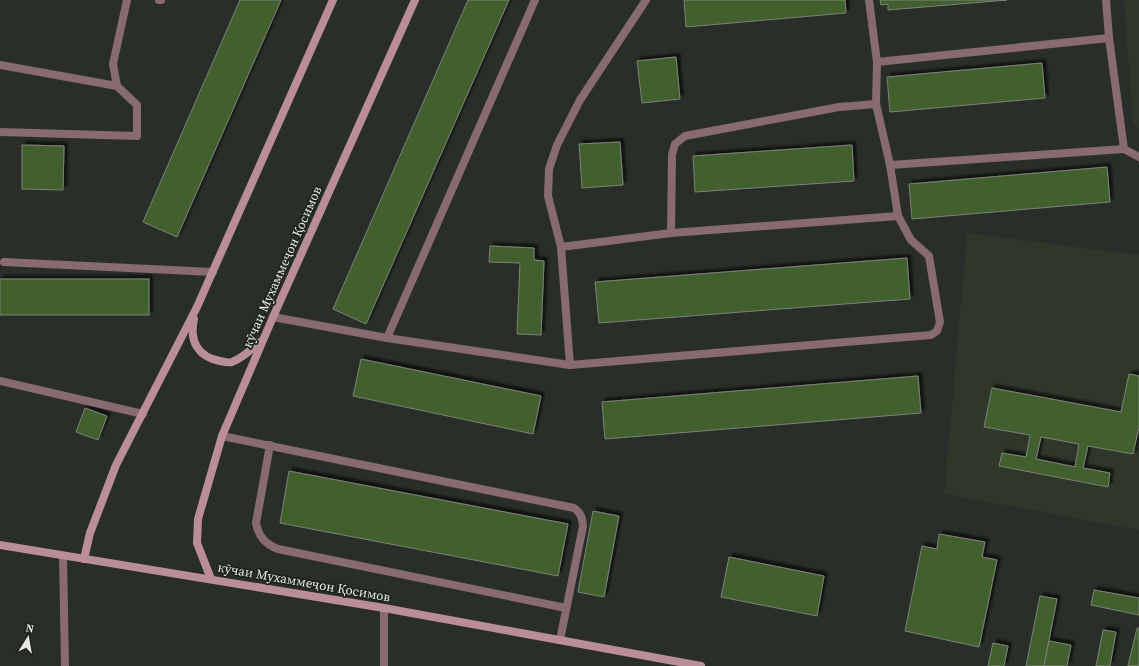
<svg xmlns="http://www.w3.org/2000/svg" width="1139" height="666" font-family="'Source Serif 4',serif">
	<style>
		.built { fill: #2f362a }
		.building { fill: #425f2e; stroke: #7d827a; fill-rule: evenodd; filter: url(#shadow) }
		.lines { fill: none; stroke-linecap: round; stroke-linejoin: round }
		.lane { stroke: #876b71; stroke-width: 8 }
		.street { stroke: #876b71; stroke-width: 8 }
		.secondary { stroke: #ba8e97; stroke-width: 8 }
		.labels { text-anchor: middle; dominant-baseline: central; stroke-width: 3.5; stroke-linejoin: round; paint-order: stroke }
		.street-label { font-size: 13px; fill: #e8eae6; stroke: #20241e }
	</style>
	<defs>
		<filter id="shadow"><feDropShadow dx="3.5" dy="-3.5" stdDeviation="1" flood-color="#0009"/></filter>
	</defs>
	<rect width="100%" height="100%" fill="#2a2e28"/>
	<g class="built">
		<path d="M1124,0H1139V129L1133,125Z"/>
		<path d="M967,233L1139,255V530L944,494Z"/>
	</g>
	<g class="building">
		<path d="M240,0H281L177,237L143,222Z"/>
		<path d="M468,0H509L366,324L333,309Z"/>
		<path d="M684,0H845L846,13L686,27Z"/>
		<path d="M880,0H1007L888,10V4L881,5Z"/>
		<path d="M676,57L680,99L642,103L637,61Z"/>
		<path d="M1042,63L1045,98L890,112L887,77Z"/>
		<path d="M620,142L623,185L582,188L579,144Z"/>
		<path d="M22,145L64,146L63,190L22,189Z"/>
		<path d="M852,145L854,181L695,192L693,156Z"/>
		<path d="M1107,167L1110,202L912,219L909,184Z"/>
		<path d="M490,246L534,248V260L544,261L541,335L517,334L520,263L489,262Z"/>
		<path d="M907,258L910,299L599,323L595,282Z"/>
		<rect x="0" y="279" width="149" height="36"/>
		<path d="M361,359L541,396L533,434L353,396Z"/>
		<path d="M1129,374L1139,376V427L1133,454L1088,446L1083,468L1110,473L1108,487L999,466L1002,453L1026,457L1030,435L984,427L992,388L1121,412ZM1041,437L1079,444L1075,467L1036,459Z"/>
		<path d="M918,376L921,413L605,439L602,402Z"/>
		<path d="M85,408L107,416L98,440L76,432Z"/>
		<path d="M289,471L568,524L558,576L280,523Z"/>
		<path d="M593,511L619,516L604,597L578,592Z"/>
		<path d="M939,534L985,542L982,557L997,560L979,647L905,631L922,546L937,549Z"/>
		<path d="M729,557L824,576L817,616L721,597Z"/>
		<path d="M1094,590L1139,598V615L1091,605Z"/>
		<path d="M1040,596L1057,599L1044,666H1026Z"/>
		<path d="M1137,628H1139V666H1128Z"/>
		<path d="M1103,630L1116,632L1110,666H1096Z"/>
		<path d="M1049,641L1071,645L1067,666H1044Z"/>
		<path d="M993,643L1008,646L1004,666H988Z"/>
	</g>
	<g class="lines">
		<g class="lane">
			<path d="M159,0H161"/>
			<path d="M1106,0L1109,38L1124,149L1139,157"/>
			<path d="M877,62L1109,38"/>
			<path d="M0,65L117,86L113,64L127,0"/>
			<path d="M890,165L1124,149"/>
			<path d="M671,233L672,155L675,144L685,136L839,107L876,104"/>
			<path d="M561,247L671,233L898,216"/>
			<path d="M4,262L213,272"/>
			<path d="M273,317L387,338L535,0"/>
			<path d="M387,338L570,365L931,335L937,331L940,322L929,256L911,240L898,216L890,165L876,104L877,62L869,0"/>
			<path d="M570,365L561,247L548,196L549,169L557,145L580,100L646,0"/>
			<path d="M63,556L65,666"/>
		</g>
		<g class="street">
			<path d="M0,132L137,136V105L117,86"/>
			<path d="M0,381L143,414"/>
			<path d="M222,436L574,508C581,513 582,517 583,526L560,640"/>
			<path d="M270,445L256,523C259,537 265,544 278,549L566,608"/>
			<path d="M384,608V666"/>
		</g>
		<g class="secondary">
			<path d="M194,319C189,341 198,357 220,361C224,362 229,363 232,362C243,358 252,349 260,342"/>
			<path d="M0,545L384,608L701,666"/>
			<path d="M84,559L90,533L116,465L197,307L333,0"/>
			<path d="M211,579L197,543L198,519L222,436L273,317L415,0"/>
		</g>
	</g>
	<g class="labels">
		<g class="street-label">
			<text transform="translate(282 267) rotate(-66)">кӯчаи Мухаммеҷон Қосимов</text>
			<text transform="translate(304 582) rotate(10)">кӯчаи Мухаммеҷон Қосимов</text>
		</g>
	</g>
	<g transform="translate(28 638) rotate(11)" stroke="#20241e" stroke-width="3" paint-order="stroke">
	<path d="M0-3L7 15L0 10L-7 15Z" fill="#e8eae6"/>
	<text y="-6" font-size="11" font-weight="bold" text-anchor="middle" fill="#e8eae6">N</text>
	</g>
</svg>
